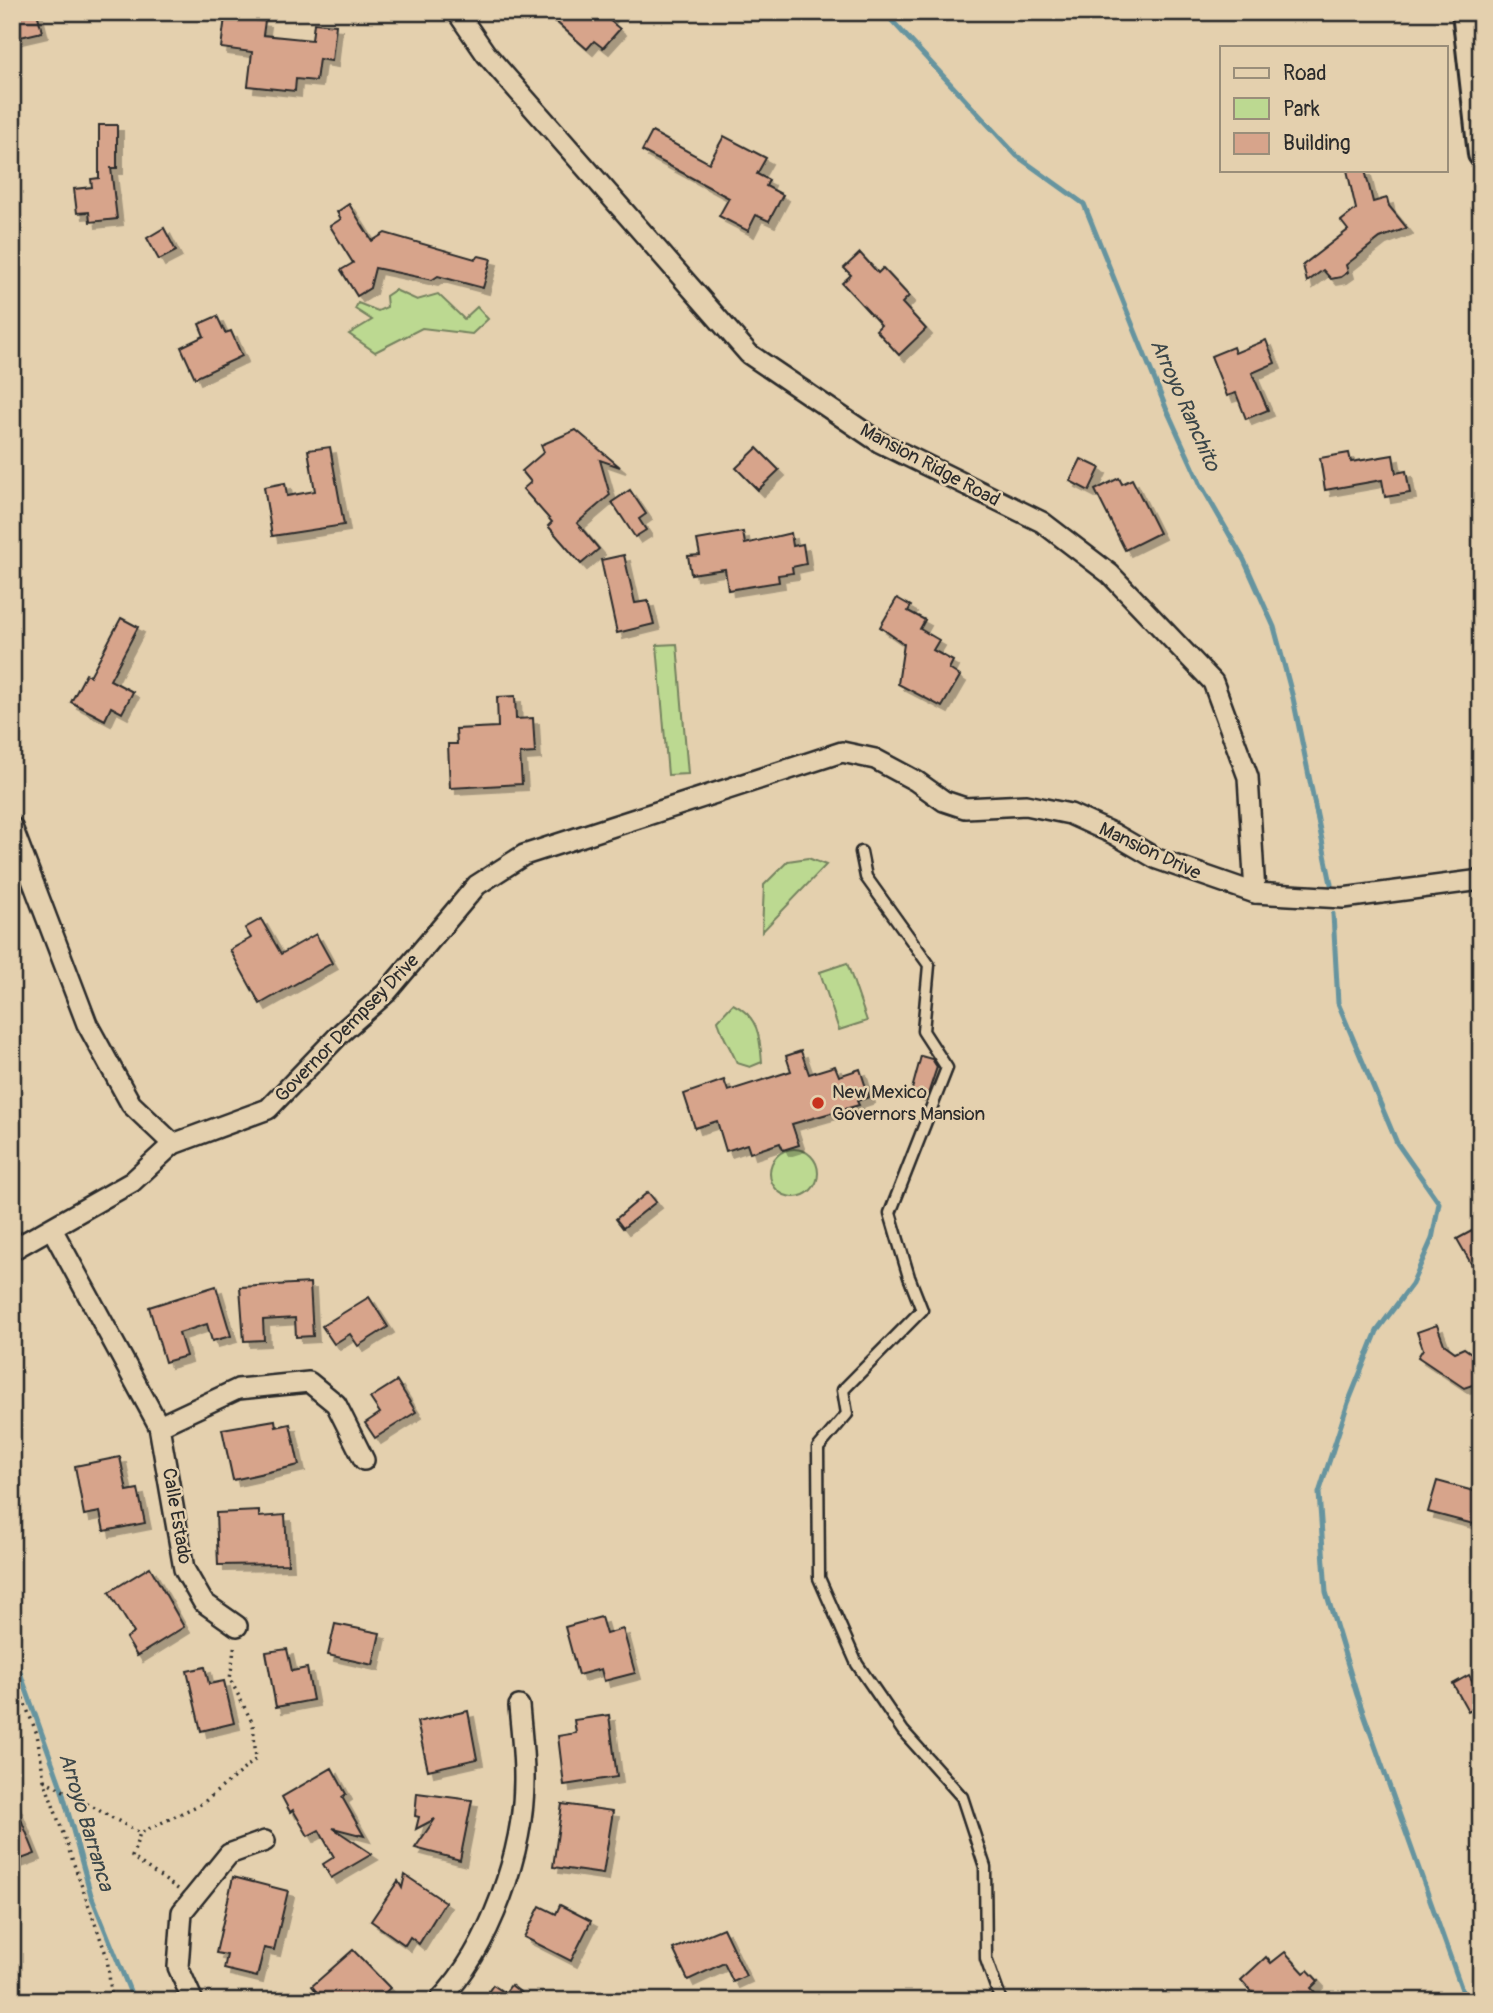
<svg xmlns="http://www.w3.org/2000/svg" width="1493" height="2013" font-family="Pangolin,sans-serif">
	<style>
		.green { fill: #bcd991; stroke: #74825e; stroke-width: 2 }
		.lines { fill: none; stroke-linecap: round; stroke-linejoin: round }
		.stream { stroke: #66949f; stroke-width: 5 }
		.building { fill: #d7a48b; stroke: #2b2b2b; stroke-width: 2; filter: url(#shadow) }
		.service-casing { stroke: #2b2b2b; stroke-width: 15 }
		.minor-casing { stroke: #2b2b2b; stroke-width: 24 }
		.tertiary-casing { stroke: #2b2b2b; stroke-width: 30 }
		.path { stroke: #2b2b2b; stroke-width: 3.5; stroke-dasharray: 2 5; stroke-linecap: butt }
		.service { stroke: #e4d0ae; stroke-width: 10 }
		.minor { stroke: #e4d0ae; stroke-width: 19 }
		.tertiary { stroke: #e4d0ae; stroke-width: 24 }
		.poi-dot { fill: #c8321e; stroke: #e4d0ae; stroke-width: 2.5 }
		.labels { text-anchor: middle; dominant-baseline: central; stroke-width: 5; stroke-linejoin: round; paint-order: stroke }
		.street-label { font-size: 19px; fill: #2b2b2b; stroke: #e4d0ae }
		.poi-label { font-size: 19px; fill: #2b2b2b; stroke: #e4d0ae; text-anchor: start }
		.water-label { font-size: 21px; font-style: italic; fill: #3a4548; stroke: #e4d0ae }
	</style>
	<defs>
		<filter id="shadow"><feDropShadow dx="6" dy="6" stdDeviation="0" flood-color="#0004"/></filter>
	</defs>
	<rect width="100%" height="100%" fill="#e4d0ae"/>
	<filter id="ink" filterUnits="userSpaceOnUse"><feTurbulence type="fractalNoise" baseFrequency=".0143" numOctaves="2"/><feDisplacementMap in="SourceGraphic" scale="14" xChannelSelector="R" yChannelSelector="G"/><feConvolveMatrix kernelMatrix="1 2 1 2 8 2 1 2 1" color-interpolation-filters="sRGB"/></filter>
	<g filter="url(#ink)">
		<g class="green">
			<path d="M395,290L417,300L438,294L464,319L477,307L488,319L472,334L422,328L375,352L349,334L372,320L355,309L358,303L378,311L387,307L386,296Z"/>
			<path d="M677,644L688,774L668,775L657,645Z"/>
			<path d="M808,858L826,865L762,932L764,885L788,861Z"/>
			<path d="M847,963L867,1021L839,1030L820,972Z"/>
			<path d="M733,1004C758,1016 760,1036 762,1062L750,1067L737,1063C731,1048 721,1035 718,1020Z"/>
			<circle cx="794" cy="1173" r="24"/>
		</g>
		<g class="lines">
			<g class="stream">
				<path d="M884,12L1017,156L1084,204L1166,408L1201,485L1244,560L1274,627L1293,698L1331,884"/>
				<path d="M1333,914L1338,1003L1397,1143L1439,1203L1432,1239L1412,1284L1377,1331L1348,1403L1319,1493L1326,1592L1357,1695L1466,2001"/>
				<path d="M12,1650L61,1787L91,1895L134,2001"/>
			</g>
		</g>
		<g class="building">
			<path d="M12,12H37L42,32L12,39Z"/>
			<path d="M545,12H614L608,19L620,29L603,48L594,41L587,49Z"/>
			<path d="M225,17L265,21L263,35L312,40L314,23L336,25L332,61L319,59L316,81L296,79L295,91L248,86L252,52L221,48Z"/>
			<path d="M99,125H117V168H111L117,219L90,222L89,212L77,213L74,189L92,187L91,179L99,178Z"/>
			<path d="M652,132L709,163L724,136L766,158L757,174L769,180L766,186L783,195L769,221L756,215L748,231L719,216L729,198L642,151Z"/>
			<path d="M1347,170H1365L1373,202L1387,198L1389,206L1407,228L1380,238L1346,265L1348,272L1341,277L1331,279L1323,270L1307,282L1303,265L1348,230L1341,221L1356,209Z"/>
			<path d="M349,204L372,241L385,233L475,259L479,256L491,259L483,288L438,276L432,280L375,268L370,288L357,296L341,270L353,263L330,226L341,219L337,212Z"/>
			<path d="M164,228L176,251L159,260L147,238Z"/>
			<path d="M860,253L878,273L883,268L909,296L902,303L926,329L899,355L876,330L881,325L842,283L851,275L844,268Z"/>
			<path d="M217,316L225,333L231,331L242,356L195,378L181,347L204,336L199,324Z"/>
			<path d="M1266,340L1275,363L1252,373L1268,410L1246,419L1236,393L1227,396L1211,356L1233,347L1235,353Z"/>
			<path d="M576,430L620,467L600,460L610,495L577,523L599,549L581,564L548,526L552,522L523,489L531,482L522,471L544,452L541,445Z"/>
			<path d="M330,447L344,525L272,536L264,487L285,483L287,496L315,491L308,450Z"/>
			<path d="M757,448L779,470L758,490L736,468Z"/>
			<path d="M1349,453L1351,462L1393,455L1396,473L1406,471L1410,493L1385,497L1382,480L1325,490L1320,458Z"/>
			<path d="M1081,459L1100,468L1089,491L1070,481Z"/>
			<path d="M1119,478L1122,484L1132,479L1159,533L1125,550L1095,490Z"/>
			<path d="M630,490L646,514L639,519L646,530L635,537L612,502Z"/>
			<path d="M743,532L745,544L791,533L793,546L803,544L806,564L792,567L793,573L778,575L779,582L728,590L725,569L691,574L688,556L700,555L697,540Z"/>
			<path d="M624,555L635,603L648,601L654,624L617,633L601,560Z"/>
			<path d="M897,598L911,606L908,611L925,620L920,629L939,640L933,650L953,661L949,669L960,676L942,707L898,684L904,644L880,627Z"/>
			<path d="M121,618L138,627L110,680L133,692L122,713L111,707L105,720L71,702L86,674L90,676Z"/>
			<path d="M515,696L516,719L533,718L535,753L520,754L522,784L450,788L448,744H457L456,729L498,727L497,697Z"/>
			<path d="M261,919L281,954L316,934L332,963L260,1004L230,950L251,938L245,928Z"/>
			<path d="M801,1051L809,1074L835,1066L839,1076L860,1069L869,1097L857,1101L859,1105L792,1124L799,1145L783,1150L780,1143L750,1153L747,1144L726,1151L717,1121L695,1128L684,1094L724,1080L728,1091L791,1071L786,1056Z"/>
			<path d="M921,1056L932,1059L937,1067L927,1097L911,1093Z"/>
			<path d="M648,1192L656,1202L623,1228L616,1219Z"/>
			<path d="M1481,1226V1281L1457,1239Z"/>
			<path d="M310,1283L313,1336L296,1337L295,1318L263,1320L264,1340L244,1341L240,1287Z"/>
			<path d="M216,1286L231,1336L212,1341L207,1324L179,1333L186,1356L165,1362L149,1307Z"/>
			<path d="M369,1297L388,1327L358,1346L350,1334L334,1344L322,1326Z"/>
			<path d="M1437,1325L1444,1344L1455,1352L1464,1348L1481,1360L1478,1383L1464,1388L1418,1357L1423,1349L1417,1332Z"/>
			<path d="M397,1381L416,1412L375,1438L365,1423L380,1413L370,1398Z"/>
			<path d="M275,1420L276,1427L290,1424L299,1465L233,1480L222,1429Z"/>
			<path d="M120,1457L127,1491L138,1489L145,1523L104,1531L100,1512L84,1515L75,1466Z"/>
			<path d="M1437,1481L1481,1493V1526L1428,1512Z"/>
			<path d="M259,1511V1517L285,1515L288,1564L218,1565L216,1513Z"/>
			<path d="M150,1567L184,1627L137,1656L126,1638L134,1633L109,1592Z"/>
			<path d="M601,1617L606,1634L623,1629L635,1673L604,1681L601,1669L578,1675L565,1627Z"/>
			<path d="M335,1624L380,1633L373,1665L328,1655Z"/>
			<path d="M287,1649L292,1671L307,1668L313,1700L276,1707L266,1652Z"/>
			<path d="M205,1667L209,1684L224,1681L234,1723L201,1731L187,1671Z"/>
			<path d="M1469,1675L1481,1696V1704L1468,1711L1453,1684Z"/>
			<path d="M468,1711L477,1759L428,1770L417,1722Z"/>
			<path d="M609,1715L617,1777L564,1785L558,1736L576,1733L574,1720Z"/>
			<path d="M332,1768L346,1794L342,1797L364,1836L333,1828L372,1854L331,1878L323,1864L334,1857L319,1830L308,1836L293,1810L290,1812L282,1797Z"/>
			<path d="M417,1793L472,1800L460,1860L415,1848L435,1819L416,1829L419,1817L415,1816Z"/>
			<path d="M12,1797L35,1854L16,1861L12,1849Z"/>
			<path d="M562,1804L613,1811L603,1874L553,1867Z"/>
			<path d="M405,1875L445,1902L419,1944L410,1937L405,1945L371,1921L398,1881L402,1888Z"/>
			<path d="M233,1877L288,1891L274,1950L264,1948L257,1977L224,1969L227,1955L216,1953Z"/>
			<path d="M560,1905L591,1921L571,1961L524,1937L540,1906L556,1914Z"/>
			<path d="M723,1928L746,1976L733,1982L724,1963L688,1980L673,1949Z"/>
			<path d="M353,1950L390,1988L376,2001H324L312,1986Z"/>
			<path d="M1285,1952L1304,1973L1308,1970L1318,1981L1311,1988L1323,2001H1260L1241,1980L1266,1957L1271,1963Z"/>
			<path d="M493,1985L505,1993L511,1985L532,2001H482Z"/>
		</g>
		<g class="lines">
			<g class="service-casing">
				<path id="service" d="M861,852L866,877L929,965L923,1031L947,1068L890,1213L909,1277L922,1310L843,1390L847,1414L818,1448L819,1578L857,1664L903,1731L962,1797L985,1867L986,1959L1001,2001"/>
			</g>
			<g class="minor-casing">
				<g id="minor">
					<path d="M457,12L486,54L749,354L879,442L1042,522L1110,574L1213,682L1248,777L1255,893"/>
					<path d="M12,827L87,1024L131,1104L173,1144L268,1109L342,1032L386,993L477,885L524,855L842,752L875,759L916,781L944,801L965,808L1026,805L1070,814L1114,834L1157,859L1255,893L1343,898L1481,880"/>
					<path d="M52,1229L159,1426L184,1569L203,1602L237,1626"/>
					<path d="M12,1250L132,1182L173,1144"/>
					<path d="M159,1426L238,1389L309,1382L336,1404L364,1460"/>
					<path d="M193,2001L178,1967L182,1912L229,1854L265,1841"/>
					<path d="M439,2001C490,1948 525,1850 524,1776C524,1753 521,1729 519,1706"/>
				</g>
			</g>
			<g class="tertiary-casing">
				<path id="tertiary" d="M1465,12L1481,154"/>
			</g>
			<g class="path">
				<path d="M12,1672L37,1734L44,1780L107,1957L112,2001"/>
				<path d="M44,1780L140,1833"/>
				<path d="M178,1889L132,1857L140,1833L203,1803L256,1759L253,1724L230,1679L235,1642"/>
			</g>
			<use href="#service" class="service"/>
			<use href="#minor" class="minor"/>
			<use href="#tertiary" class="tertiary"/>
		</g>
	</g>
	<circle class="poi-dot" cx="818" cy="1103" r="7"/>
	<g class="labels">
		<g class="street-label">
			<text transform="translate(930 465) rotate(28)">Mansion Ridge Road</text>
			<text transform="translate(1150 851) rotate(25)">Mansion Drive</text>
			<text transform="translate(347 1028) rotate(-46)">Governor Dempsey Drive</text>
			<text transform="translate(177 1516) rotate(80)">Calle Estado</text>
		</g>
		<g class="poi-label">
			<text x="832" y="1092">New Mexico<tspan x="832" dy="22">Governors Mansion</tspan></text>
		</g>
		<g class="water-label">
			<text transform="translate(1185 405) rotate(66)">Arroyo Ranchito</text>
			<text transform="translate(86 1822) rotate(73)">Arroyo Barranca</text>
		</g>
	</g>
	<rect width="1493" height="2013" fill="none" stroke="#e4d0ae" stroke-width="42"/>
	<rect x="21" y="21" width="1451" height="1971" fill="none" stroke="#2b2b2b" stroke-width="2.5" filter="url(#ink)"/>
	<rect x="1220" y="46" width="228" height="126" fill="#e4d0ae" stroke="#9a8e7a" stroke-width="2"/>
	<rect x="1234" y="68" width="35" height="10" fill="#e4d0ae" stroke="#9a8e7a" stroke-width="2"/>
	<text x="1283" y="80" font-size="21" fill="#2b2b2b">Road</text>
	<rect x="1234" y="98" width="35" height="21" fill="#bcd991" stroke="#9a8e7a" stroke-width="2"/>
	<text x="1283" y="116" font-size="21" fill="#2b2b2b">Park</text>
	<rect x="1234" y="133" width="35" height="21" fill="#d7a48b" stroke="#9a8e7a" stroke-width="2"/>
	<text x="1283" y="150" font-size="21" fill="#2b2b2b">Building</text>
</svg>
